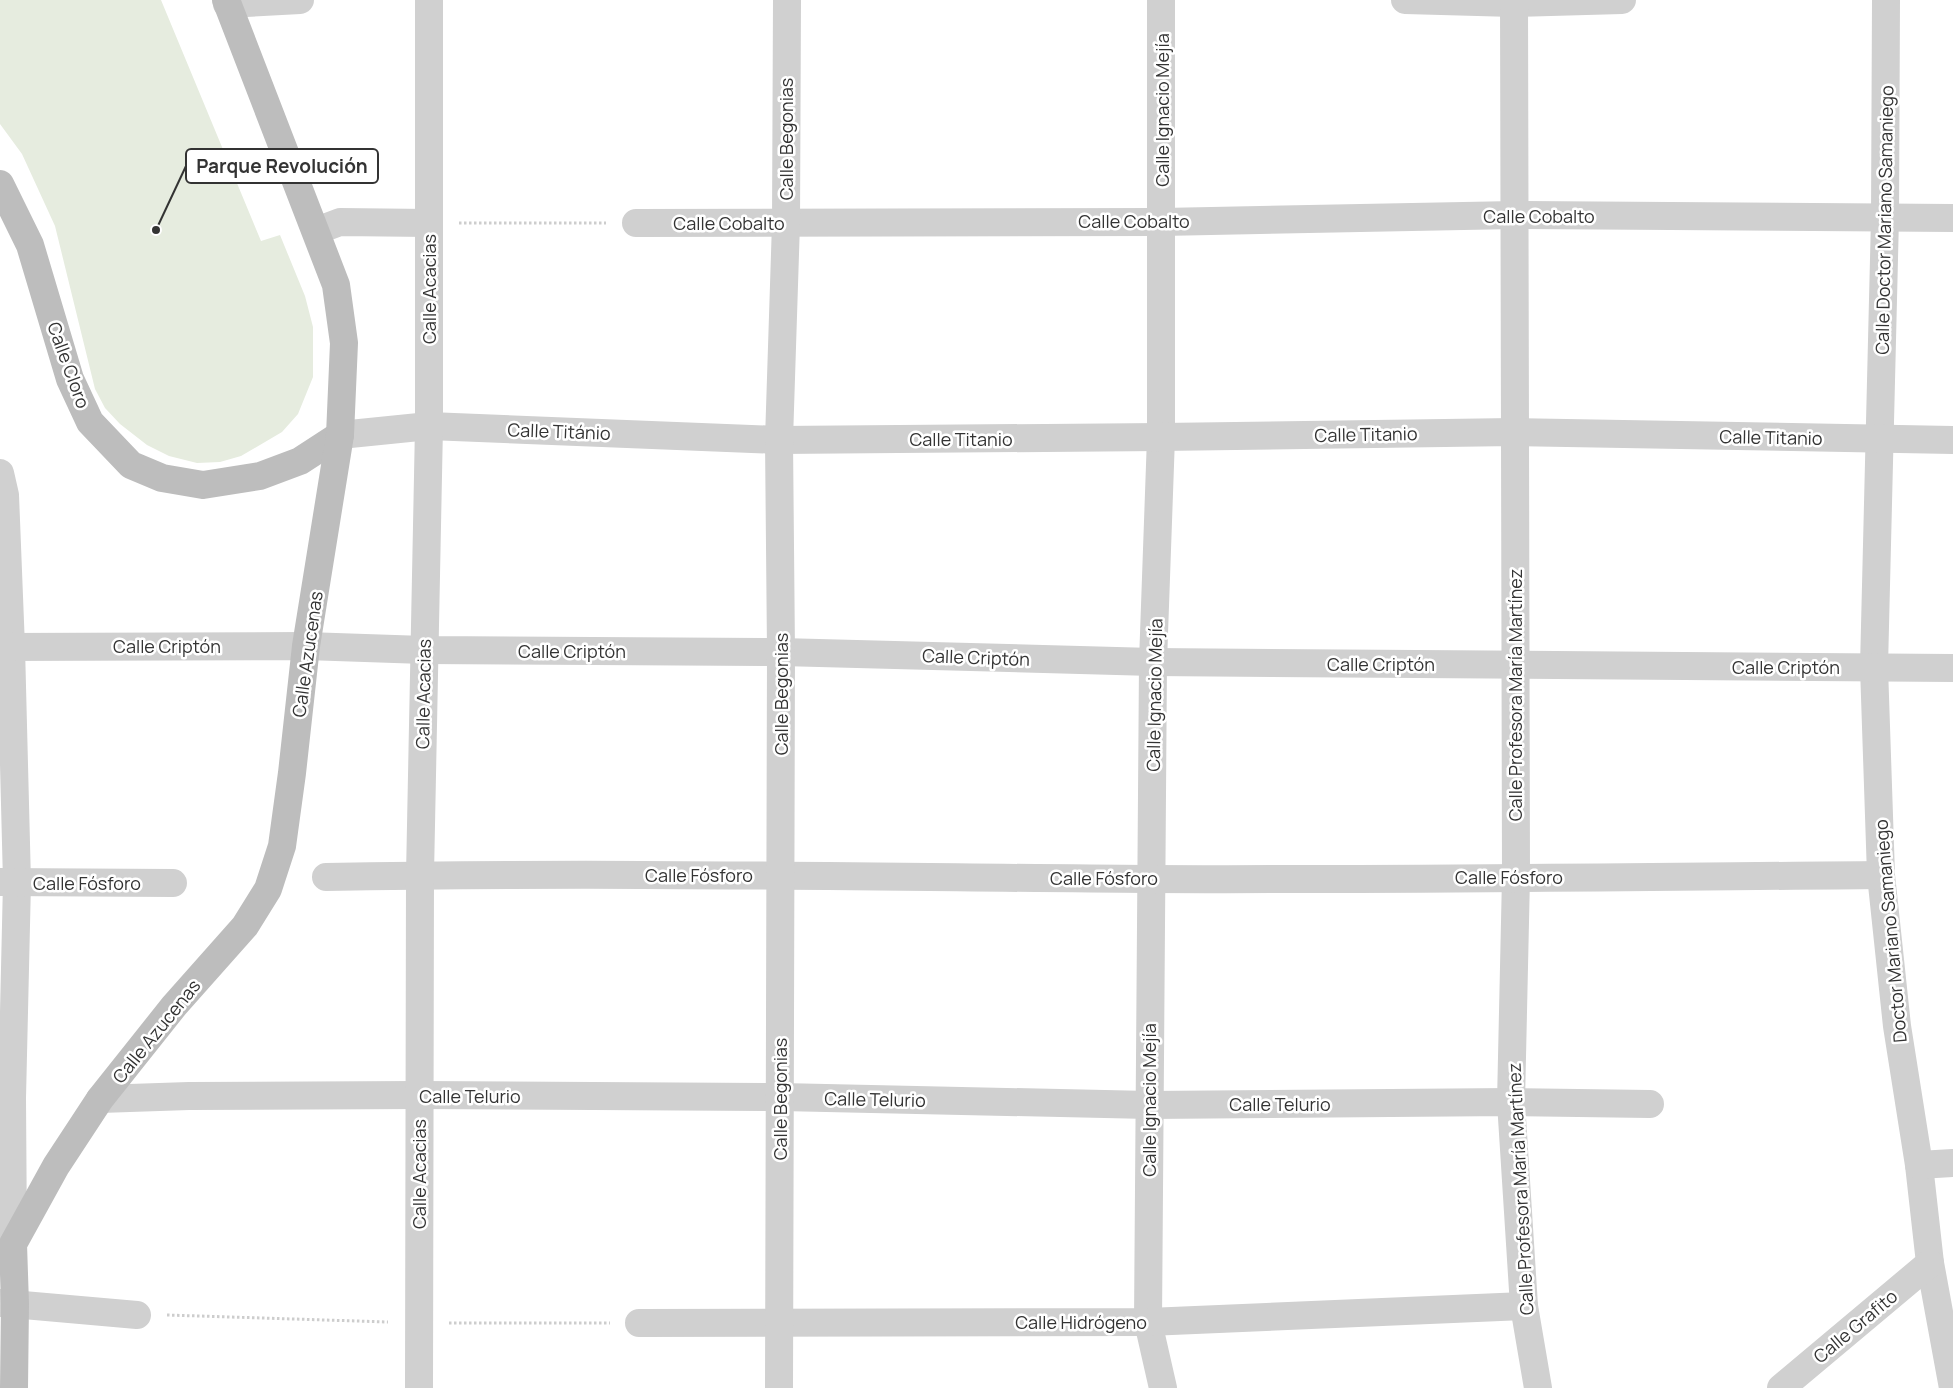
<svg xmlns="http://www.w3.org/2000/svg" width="1953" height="1388" font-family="Manrope,sans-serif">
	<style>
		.green { fill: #e6ecdf }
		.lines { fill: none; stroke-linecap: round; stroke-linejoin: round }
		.path { stroke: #cdcdcd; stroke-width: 3; stroke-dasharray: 2.5 2.5; stroke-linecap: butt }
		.street { stroke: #d0d0d0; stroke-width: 28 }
		.secondary { stroke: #bdbdbd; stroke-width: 28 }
		.labels { text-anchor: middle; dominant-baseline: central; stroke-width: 5; stroke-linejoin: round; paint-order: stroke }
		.street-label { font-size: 18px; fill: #333; stroke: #fff }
		.leader { fill: none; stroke: #333; stroke-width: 2 }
		.callout-dot { fill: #333; stroke: #fff; stroke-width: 2 }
		.callout { fill: #fff; stroke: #333; stroke-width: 2 }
		.callout-label { font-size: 19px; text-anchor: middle; font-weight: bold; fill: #333 }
	</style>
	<rect width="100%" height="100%" fill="#fff"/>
	<path class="green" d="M0,0H161L261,241L280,235L305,296L313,327V377L298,414L282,432L241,456L220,462L197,463L169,456L147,445L120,424L105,408L95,389L55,226L22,154L0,124Z"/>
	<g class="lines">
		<g class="path">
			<path d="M459,223H606"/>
			<path d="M167,1315L388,1322"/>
			<path d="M449,1323H610"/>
		</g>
		<g class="street">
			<path d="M1161,0V437L1153,662L1148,1322L1163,1388"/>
			<path d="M1405,0L1514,3L1622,0"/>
			<path d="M1514,0L1516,877L1511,1102L1524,1306L1538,1388"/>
			<path d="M1886,0L1885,218L1874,667L1881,875L1897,1026L1919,1165L1930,1263L1953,1388"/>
			<path d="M227,4L300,0"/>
			<path d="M636,223L1162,222L1515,215L1953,218"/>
			<path d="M316,231L340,222L429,223"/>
			<path d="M340,435L429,426L779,440L1161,437L1514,432L1953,440"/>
			<path d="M0,473L5,495L11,647L17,882L12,1098L13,1244"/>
			<path d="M0,647L306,646L424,650L781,652L1153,662L1953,668"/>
			<path d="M326,877C600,872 873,877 1147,879C1391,880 1636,877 1881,875"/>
			<path d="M0,882L173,883"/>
			<path d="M100,1099L189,1096L419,1095L781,1097L1149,1105L1511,1102L1650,1104"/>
			<path d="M1919,1165L1953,1163"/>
			<path d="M0,1303L137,1315"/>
			<path d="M639,1323L1148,1322L1524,1306"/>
			<path d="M419,1388L420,875L429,426V0"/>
			<path d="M779,1388L781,652L779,440L786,223L787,0"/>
			<path d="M1781,1388L1930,1263"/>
		</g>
		<g class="secondary">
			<path d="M0,184L30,245L70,379L90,422L131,465L162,478L203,485L260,476L300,461L340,435"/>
			<path d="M14,1388L15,1304L13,1244L56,1166L100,1099L174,1006L245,926L268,889L282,846L292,773L306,646L340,435L344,343L336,285L226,0"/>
		</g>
	</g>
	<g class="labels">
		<g class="street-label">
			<text transform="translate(1162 110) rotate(-90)">Calle Ignacio Mejía</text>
			<text transform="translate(786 139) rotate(-90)">Calle Begonias</text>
			<text x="1539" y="216">Calle Cobalto</text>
			<text transform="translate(1884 220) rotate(-89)">Calle Doctor Mariano Samaniego</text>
			<text x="1134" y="221">Calle Cobalto</text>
			<text x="729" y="223">Calle Cobalto</text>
			<text transform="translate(429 289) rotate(-90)">Calle Acacias</text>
			<text transform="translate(69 365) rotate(70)">Calle Cloro</text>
			<text transform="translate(559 431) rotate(2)">Calle Titánio</text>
			<text transform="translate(1366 434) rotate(-1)">Calle Titanio</text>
			<text transform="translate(1771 437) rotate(1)">Calle Titanio</text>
			<text x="961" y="439">Calle Titanio</text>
			<text x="167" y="646">Calle Criptón</text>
			<text x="572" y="651">Calle Criptón</text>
			<text transform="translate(307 654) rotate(-82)">Calle Azucenas</text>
			<text transform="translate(976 657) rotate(2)">Calle Criptón</text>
			<text x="1381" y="664">Calle Criptón</text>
			<text x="1786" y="667">Calle Criptón</text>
			<text transform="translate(423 694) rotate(-89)">Calle Acacias</text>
			<text transform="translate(781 694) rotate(-90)">Calle Begonias</text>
			<text transform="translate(1154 695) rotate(-89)">Calle Ignacio Mejía</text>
			<text transform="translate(1515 695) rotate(-90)">Calle Profesora María Martínez</text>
			<text x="699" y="875">Calle Fósforo</text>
			<text x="1509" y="877">Calle Fósforo</text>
			<text x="1104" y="878">Calle Fósforo</text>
			<text x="87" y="883">Calle Fósforo</text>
			<text transform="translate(1890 931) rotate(-95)">Doctor Mariano Samaniego</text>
			<text transform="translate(156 1031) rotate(-51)">Calle Azucenas</text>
			<text x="470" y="1096">Calle Telurio</text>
			<text transform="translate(780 1099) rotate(-90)">Calle Begonias</text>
			<text transform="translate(875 1099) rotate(1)">Calle Telurio</text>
			<text transform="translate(1149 1100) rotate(-90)">Calle Ignacio Mejía</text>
			<text x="1280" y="1104">Calle Telurio</text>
			<text transform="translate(419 1174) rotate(-90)">Calle Acacias</text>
			<text transform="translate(1520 1189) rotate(-93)">Calle Profesora María Martínez</text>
			<text x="1081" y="1322">Calle Hidrógeno</text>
			<text transform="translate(1855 1326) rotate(-40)">Calle Grafito</text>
		</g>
	</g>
	<path class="leader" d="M156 230L186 166"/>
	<circle class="callout-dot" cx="156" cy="230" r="5"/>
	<rect class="callout" x="186" y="149" width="192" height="34" rx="5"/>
	<g class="callout-label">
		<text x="282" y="173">Parque Revolución</text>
	</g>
</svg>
